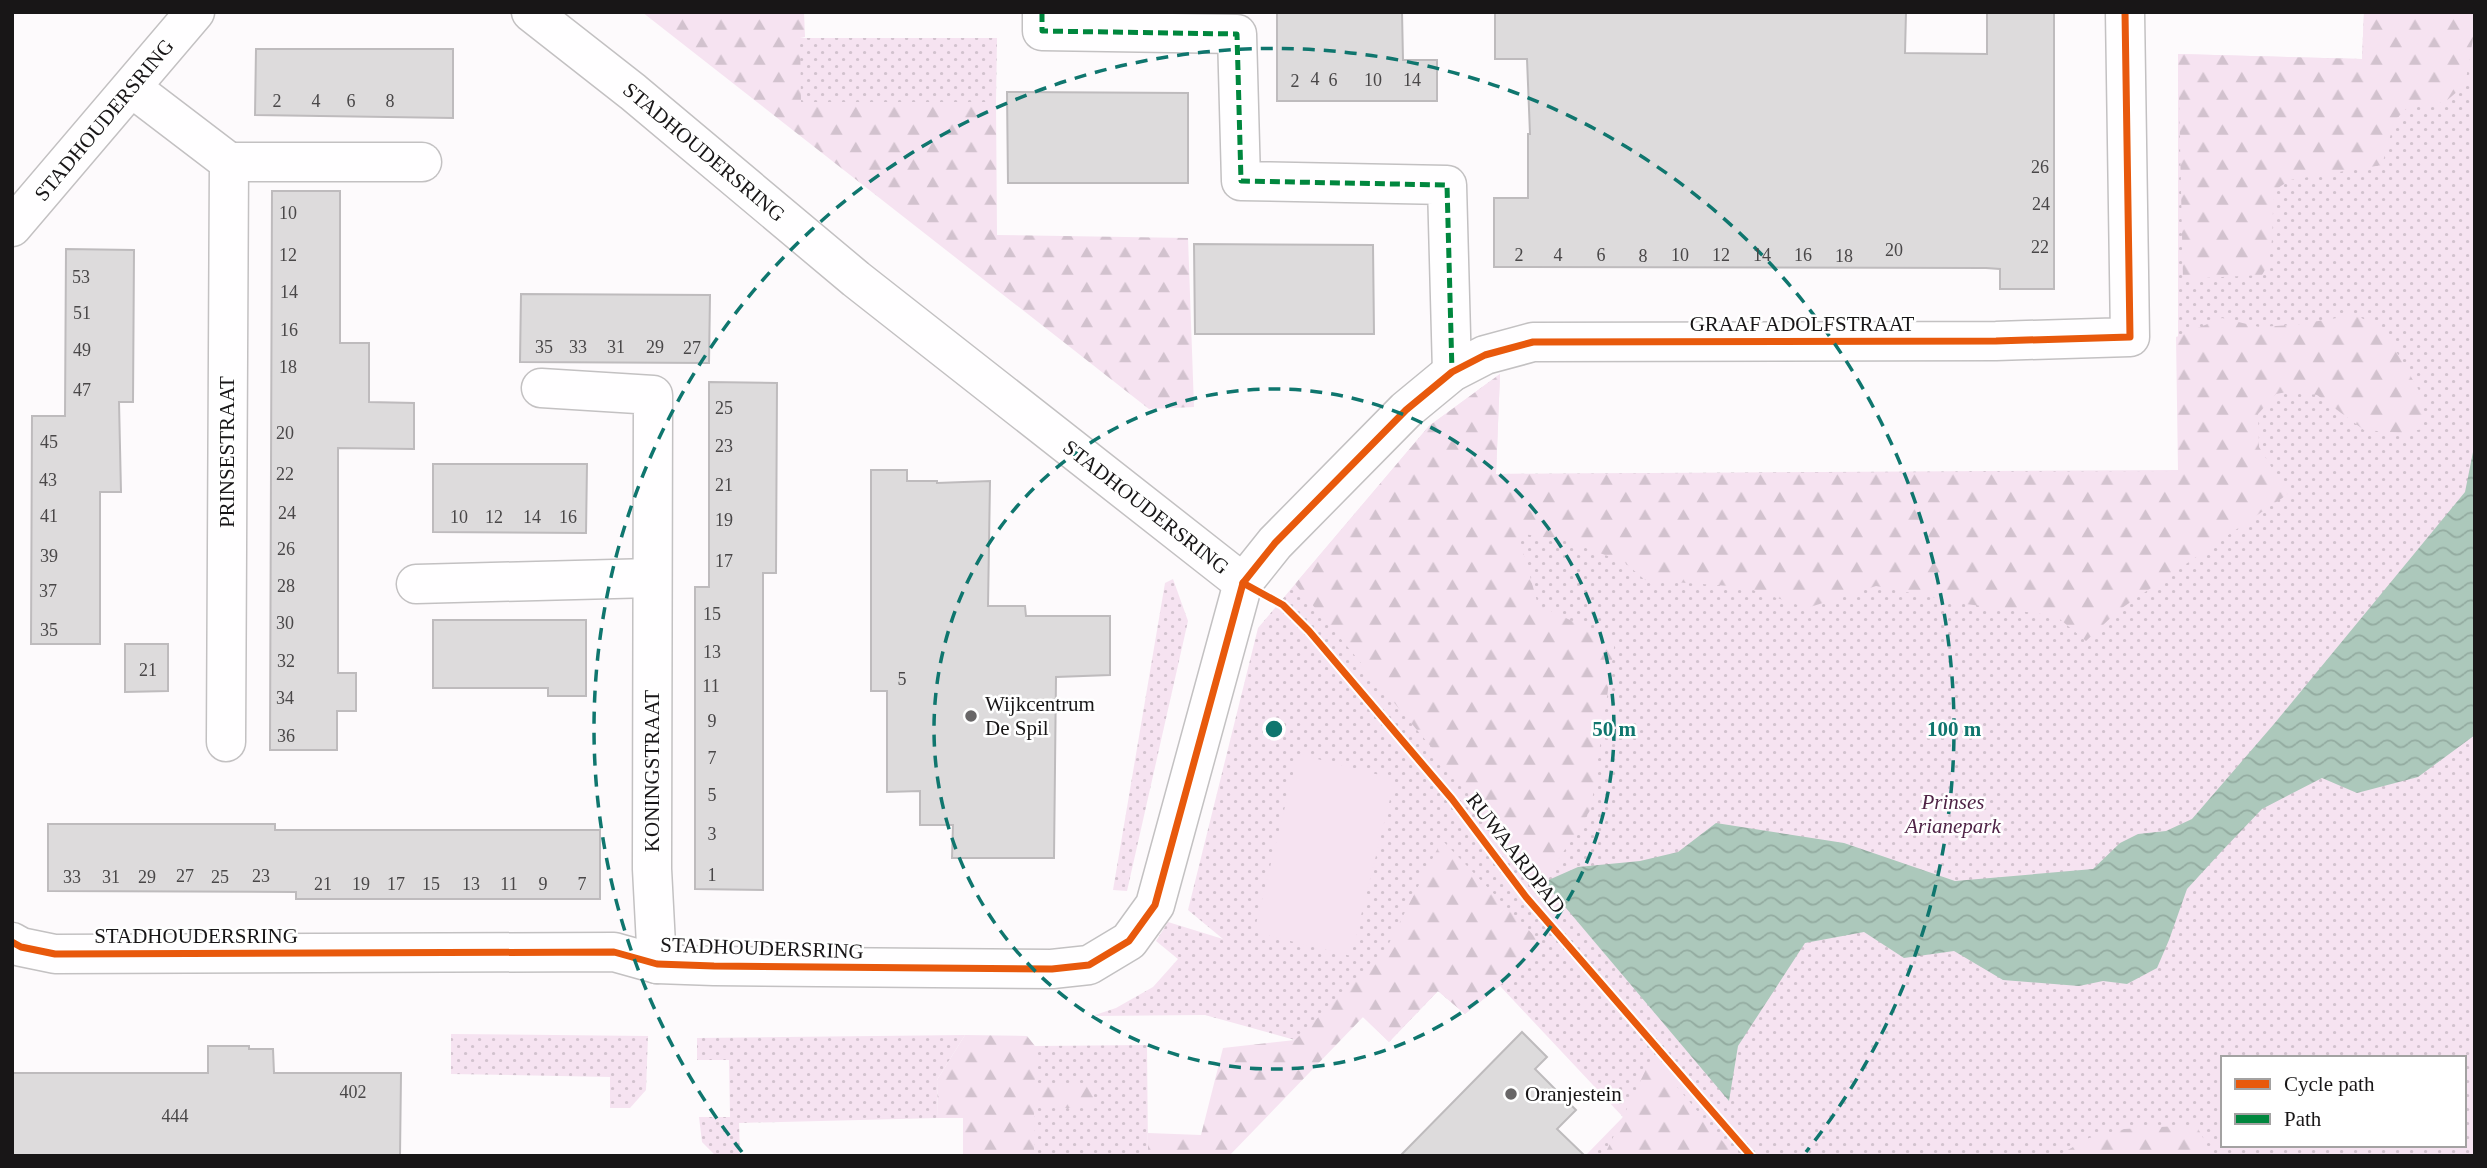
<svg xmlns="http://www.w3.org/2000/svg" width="2487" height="1168" font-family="'Times New Roman',serif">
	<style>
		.green { fill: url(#green-dots); fill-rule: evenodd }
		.forest { fill: url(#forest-firs) }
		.pitch { fill: #f6e3f1 }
		.water { fill: url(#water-waves) }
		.building { fill: #dddbdc; stroke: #bebbbd; stroke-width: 2 }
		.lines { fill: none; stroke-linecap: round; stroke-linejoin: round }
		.minor-casing { stroke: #c3c1c2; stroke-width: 41 }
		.minor { stroke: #fffeff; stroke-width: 38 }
		.quiet { stroke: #00873e; stroke-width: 5; stroke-dasharray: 10 5; stroke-linecap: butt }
		.cycleway-casing { stroke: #fff; stroke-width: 11 }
		.cycleway { stroke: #e8590c; stroke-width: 7 }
		.ring { fill: none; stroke: #0f766e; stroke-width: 3.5; stroke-dasharray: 12 9 }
		.poi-dot { fill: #686667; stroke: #fff; stroke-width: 2.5 }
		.labels { text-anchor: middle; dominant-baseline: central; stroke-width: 5; stroke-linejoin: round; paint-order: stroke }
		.number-label { font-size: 18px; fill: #494748 }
		.street-label { font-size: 21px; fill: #181617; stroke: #fff }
		.poi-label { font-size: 21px; fill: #181617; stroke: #fff; text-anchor: start }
		.park-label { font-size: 21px; font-style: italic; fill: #4f2346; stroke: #fff }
		.centre { fill: #0f766e; stroke: #fff; stroke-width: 3.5 }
		.ring-label { font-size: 21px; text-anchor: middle; font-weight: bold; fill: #0f766e; stroke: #fff; stroke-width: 5; stroke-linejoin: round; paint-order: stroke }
	</style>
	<defs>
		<pattern id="green-dots" width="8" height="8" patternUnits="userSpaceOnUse" patternTransform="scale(1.75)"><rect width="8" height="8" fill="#f6e3f1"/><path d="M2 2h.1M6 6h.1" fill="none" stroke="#d2c2ce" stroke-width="1.8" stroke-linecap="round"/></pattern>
		<pattern id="forest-firs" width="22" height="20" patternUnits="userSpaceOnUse" patternTransform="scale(1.75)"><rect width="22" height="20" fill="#f6e3f1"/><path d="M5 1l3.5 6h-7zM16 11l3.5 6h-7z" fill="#d2c2ce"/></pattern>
		<pattern id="water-waves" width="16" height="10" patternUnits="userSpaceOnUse" patternTransform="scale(1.75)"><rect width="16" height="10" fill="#acc8bb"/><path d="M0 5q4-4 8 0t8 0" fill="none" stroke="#93aba0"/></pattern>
	</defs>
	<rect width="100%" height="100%" fill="#fdfafc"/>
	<g class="green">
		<path d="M2364,12H2475V1156H1585L1623,1117L1500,986L1465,1014L1438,991L1389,1042L1363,1017L1295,1040L1205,1015L1092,1016L1116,1008L1153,987L1178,959L1156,941L1168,922L1223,939L1188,910L1258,628L1429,426L1500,374L1496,474L2178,470V54L2362,59ZM2223,1058H2464V1145H2223Z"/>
		<path d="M800,38H997L996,102H800Z"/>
		<path d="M1173,579L1188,621L1127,891L1113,890L1165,583Z"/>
		<path d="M451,1034L648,1036L646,1090L630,1108H610V1077L451,1074Z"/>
		<path d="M965,1035L937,1080L938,1118L739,1123L740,1155L716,1156L702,1142L699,1117H730L729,1060H697V1038Z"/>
		<path d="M1147,1045L1148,1156H1034V1108L1094,1107L1093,1085H1034L1035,1046Z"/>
	</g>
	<g class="forest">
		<path d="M642,12H804L805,37L800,38L801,102H996L997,235L1188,238L1194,407L1149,409Z"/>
		<path d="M2364,12H2475V27L2465,85L2445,102L2406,109L2395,120L2382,165L2290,180L2275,190C2270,216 2277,254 2262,275L2183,279L2178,54L2362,59Z"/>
		<path d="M2355,315L2374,324L2389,339L2421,394L2423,429L2402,433L2364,430L2317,395L2292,391L2276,394L2258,414L2259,447L2288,494L2119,610L2086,641L2056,616L1966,604L1876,586L1807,608L1744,587L1645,580L1624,562L1567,541L1518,533L1538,605L1615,641L1591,809L1544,882L1295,584L1429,426L1500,374L1496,474L2178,471L2176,337L2222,318L2259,327L2294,325Z"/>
		<path d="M1442,840L1546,948L1465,1014L1438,991L1389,1042L1363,1017L1229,1156H1148V1133L1201,1135L1223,1048L1295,1040L1384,953Z"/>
		<path d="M965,1035L1027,1036L1035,1046V1085H1094V1108H1034V1156H963V1118H938L937,1080Z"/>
		<path d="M1652,1057L1735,1156H1604Z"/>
		<path d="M2196,1125L2213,1156H2057L2089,1138L2125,1129Z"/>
	</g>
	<path class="pitch" d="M1298,754L1395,779L1351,956L1254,932Z"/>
	<path class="water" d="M2473,452H2475V735L2418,777L2357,793L2322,778L2262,809L2221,852L2187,889L2169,940L2157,968L2127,984L2103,981L2079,986L2003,980L1954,951L1904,958L1864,932L1805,943L1738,1046L1729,1101L1544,882L1578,867L1640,861L1678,852L1716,823L1844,843L1955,881L2093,869L2120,843L2138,834L2166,831L2192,819L2274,724L2465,492Z"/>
	<g class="building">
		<path d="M1277,12H1402L1403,60H1437V101H1277Z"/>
		<path d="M1495,12H1906L1905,53L1987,54V12H2054V289H2000V269L1986,268L1494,267V198H1528V134H1530L1527,59H1495Z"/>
		<path d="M256,49H453V118L255,115Z"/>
		<path d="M1007,92L1188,93V183H1008Z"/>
		<path d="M272,191H340V343H369V402L414,403V449L338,448V673H356V711H337V750H270Z"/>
		<path d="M1194,244L1373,245L1374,334H1195Z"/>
		<path d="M66,249L134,250L133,402H119L121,492H100V644H31L32,416H65Z"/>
		<path d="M521,294L710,295L709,363L520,362Z"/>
		<path d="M709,382L777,383L776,573H763V890L695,889V587H709Z"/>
		<path d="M433,464H587L586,533L433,532Z"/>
		<path d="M871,470H907V481H937V483L990,481L988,606H1025L1026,616H1110V675L1056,677L1054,858H952L953,825H920V791L887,792V691H871Z"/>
		<path d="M433,620H586V696H548V688H433Z"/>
		<path d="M125,644H168V691L125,692Z"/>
		<path d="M48,824H275V830H600V899H296V892L48,891Z"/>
		<path d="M1522,1032L1547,1057L1535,1069L1576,1110L1557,1129L1585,1156H1400Z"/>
		<path d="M208,1046H249V1049H273L274,1073H401L400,1156H12V1073H208Z"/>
	</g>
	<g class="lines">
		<g class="minor-casing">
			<g id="minor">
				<path d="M531,12L633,92L856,279L1243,583"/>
				<path d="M1042,12V31L1237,34L1241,181L1447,185L1452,372"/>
				<path d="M132,88L229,162L226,742"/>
				<path d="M229,162H422"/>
				<path d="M12,227L195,12"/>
				<path d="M541,388L653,395L652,869L657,964"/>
				<path d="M416,584L652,578"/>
				<path d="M12,942L21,947L55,954L614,952L657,964L714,966L1052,969L1089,965L1129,941L1155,905L1243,583L1275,543L1406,410L1452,372L1485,355L1533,342L1996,341L2130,337L2125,12"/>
			</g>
		</g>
		<use href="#minor" class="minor"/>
		<path class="quiet" d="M1042,12V31L1237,34L1241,181L1447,185L1452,372"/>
		<g class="cycleway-casing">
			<g id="cycleway">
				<path d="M1243,583L1283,605L1309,631L1452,799L1526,897L1751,1156"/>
				<path d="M12,942L21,947L55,954L614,952L657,964L714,966L1052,969L1089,965L1129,941L1155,905L1243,583L1275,543L1406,410L1452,372L1485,355L1533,342L1996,341L2130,337L2125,12"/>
			</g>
		</g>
		<use href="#cycleway" class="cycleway"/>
	</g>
	<g class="ring">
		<circle cx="1274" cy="729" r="340"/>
		<path d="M742 1152A680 680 0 1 1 1806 1152"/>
	</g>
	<g class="poi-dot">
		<circle cx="971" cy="716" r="7"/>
		<circle cx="1511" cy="1094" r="7"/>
	</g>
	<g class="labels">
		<g class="number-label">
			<text x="1315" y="79">4</text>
			<text x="1333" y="80">6</text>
			<text x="1373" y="80">10</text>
			<text x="1412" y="80">14</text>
			<text x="1295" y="81">2</text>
			<text x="277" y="101">2</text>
			<text x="316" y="101">4</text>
			<text x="351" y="101">6</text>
			<text x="390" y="101">8</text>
			<text x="2040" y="167">26</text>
			<text x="2041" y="204">24</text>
			<text x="288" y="213">10</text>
			<text x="2040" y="247">22</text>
			<text x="1894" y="250">20</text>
			<text x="288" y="255">12</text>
			<text x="1519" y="255">2</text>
			<text x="1558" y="255">4</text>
			<text x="1601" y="255">6</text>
			<text x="1680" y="255">10</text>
			<text x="1721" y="255">12</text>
			<text x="1762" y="255">14</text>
			<text x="1803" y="255">16</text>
			<text x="1643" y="256">8</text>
			<text x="1844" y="256">18</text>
			<text x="81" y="277">53</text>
			<text x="289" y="292">14</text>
			<text x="82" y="313">51</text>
			<text x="289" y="330">16</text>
			<text x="544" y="347">35</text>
			<text x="578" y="347">33</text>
			<text x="616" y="347">31</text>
			<text x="655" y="347">29</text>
			<text x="692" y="348">27</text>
			<text x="82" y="350">49</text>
			<text x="288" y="367">18</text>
			<text x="82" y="390">47</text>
			<text x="724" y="408">25</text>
			<text x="285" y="433">20</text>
			<text x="49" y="442">45</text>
			<text x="724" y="446">23</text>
			<text x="285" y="474">22</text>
			<text x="48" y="480">43</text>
			<text x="724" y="485">21</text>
			<text x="287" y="513">24</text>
			<text x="49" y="516">41</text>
			<text x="459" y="517">10</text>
			<text x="494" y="517">12</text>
			<text x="532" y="517">14</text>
			<text x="568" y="517">16</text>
			<text x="724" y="520">19</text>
			<text x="286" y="549">26</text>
			<text x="49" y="556">39</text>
			<text x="724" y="561">17</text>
			<text x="286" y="586">28</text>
			<text x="48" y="591">37</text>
			<text x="712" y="614">15</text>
			<text x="285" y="623">30</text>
			<text x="49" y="630">35</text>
			<text x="712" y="652">13</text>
			<text x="286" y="661">32</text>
			<text x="148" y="670">21</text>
			<text x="902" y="679">5</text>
			<text x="711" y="686">11</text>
			<text x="285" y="698">34</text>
			<text x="712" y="721">9</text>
			<text x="286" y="736">36</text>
			<text x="712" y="758">7</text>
			<text x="712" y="795">5</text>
			<text x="712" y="834">3</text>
			<text x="712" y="875">1</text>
			<text x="185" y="876">27</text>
			<text x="261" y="876">23</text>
			<text x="72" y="877">33</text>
			<text x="111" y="877">31</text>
			<text x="147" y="877">29</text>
			<text x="220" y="877">25</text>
			<text x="323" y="884">21</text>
			<text x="361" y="884">19</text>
			<text x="396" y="884">17</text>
			<text x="431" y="884">15</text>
			<text x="471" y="884">13</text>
			<text x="509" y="884">11</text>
			<text x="543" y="884">9</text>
			<text x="582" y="884">7</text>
			<text x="353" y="1092">402</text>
			<text x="175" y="1116">444</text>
		</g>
		<g class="street-label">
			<text transform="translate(104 120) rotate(-50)">STADHOUDERSRING</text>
			<text transform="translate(704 152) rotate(40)">STADHOUDERSRING</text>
			<text x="1802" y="324">GRAAF ADOLFSTRAAT</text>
			<text transform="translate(227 452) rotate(-90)">PRINSESTRAAT</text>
			<text transform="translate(1146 507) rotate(38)">STADHOUDERSRING</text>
			<text transform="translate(652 771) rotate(-90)">KONINGSTRAAT</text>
			<text transform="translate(1516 853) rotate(52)">RUWAARDPAD</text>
			<text x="196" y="936">STADHOUDERSRING</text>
			<text transform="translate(762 948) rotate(2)">STADHOUDERSRING</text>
		</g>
		<g class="poi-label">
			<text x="985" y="704">Wijkcentrum<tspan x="985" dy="24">De Spil</tspan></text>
			<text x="1525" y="1094">Oranjestein</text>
		</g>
		<g class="park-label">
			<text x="1953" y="802">Prinses<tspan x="1953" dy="24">Arianepark</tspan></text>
		</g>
	</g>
	<circle cx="1274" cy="729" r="10" class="centre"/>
	<g class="ring-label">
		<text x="1614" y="736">50 m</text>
		<text x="1954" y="736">100 m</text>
	</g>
	<rect width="2487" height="1168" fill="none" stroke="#181617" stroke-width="28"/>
	<rect x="2221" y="1056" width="245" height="91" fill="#ffffff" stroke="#a3a2a2" stroke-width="2"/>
	<rect x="2235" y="1079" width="35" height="10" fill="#e8590c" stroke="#a3a2a2" stroke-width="2"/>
	<text x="2284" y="1091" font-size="21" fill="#181617">Cycle path</text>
	<rect x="2235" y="1114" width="35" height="10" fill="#00873e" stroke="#a3a2a2" stroke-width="2"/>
	<text x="2284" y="1126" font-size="21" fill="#181617">Path</text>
</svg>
